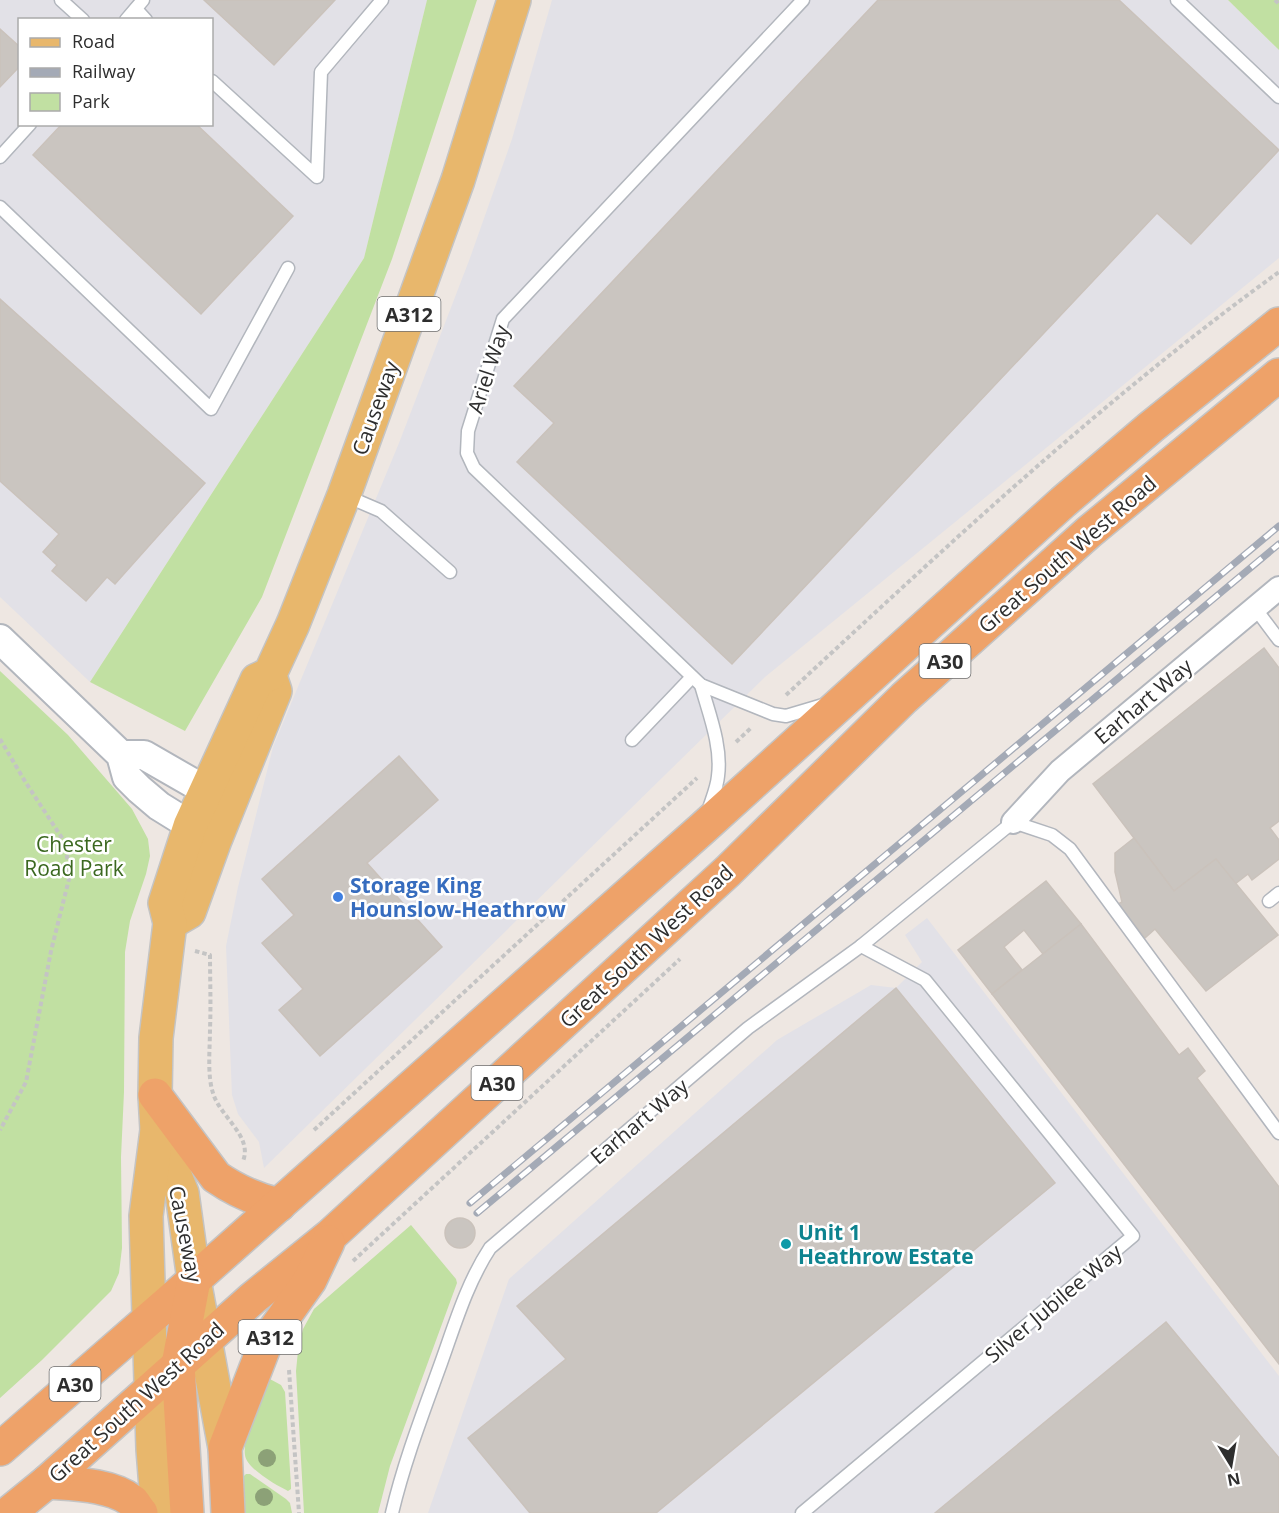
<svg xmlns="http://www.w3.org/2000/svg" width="1279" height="1513" font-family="'Open Sans',sans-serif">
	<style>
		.industrial { fill: #e2e1e7; fill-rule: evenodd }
		.green { fill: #c1e0a2 }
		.building { fill: #cac5c0; stroke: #cac2bb; stroke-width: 1.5 }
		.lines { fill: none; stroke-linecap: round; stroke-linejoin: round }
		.service-casing { stroke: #b2b6bd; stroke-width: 15 }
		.minor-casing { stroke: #b2b6bd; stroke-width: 26 }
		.tertiary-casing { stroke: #b2b6bd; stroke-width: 32 }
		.primary-casing { stroke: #c4c4c4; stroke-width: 36 }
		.trunk-casing { stroke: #c4c4c4; stroke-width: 36 }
		.path { stroke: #c4c4c4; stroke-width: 4; stroke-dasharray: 4.5 3; stroke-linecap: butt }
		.service { stroke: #fff; stroke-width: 12 }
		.minor { stroke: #fff; stroke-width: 22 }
		.tertiary { stroke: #fff; stroke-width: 28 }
		.primary { stroke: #e8b76c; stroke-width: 33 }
		.trunk { stroke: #eea269; stroke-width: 33 }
		.rail-casing { stroke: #a4aab6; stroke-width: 7 }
		.rail { stroke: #fff; stroke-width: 4.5; stroke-dasharray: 14; stroke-linecap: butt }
		.tree { fill: #8ca177 }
		.shop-dot { fill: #3f7fe0; stroke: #fff; stroke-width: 2 }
		.culture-dot { fill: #0f9aa8; stroke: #fff; stroke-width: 2 }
		.labels { text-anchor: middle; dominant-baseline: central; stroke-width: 5; stroke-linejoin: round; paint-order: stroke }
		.shield { fill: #fff; stroke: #6d6d6d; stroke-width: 1.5 }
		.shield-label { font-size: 20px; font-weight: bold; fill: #2e2e2e }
		.street-label { font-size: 21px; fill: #2e2e2e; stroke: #fff }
		.park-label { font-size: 21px; fill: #3b6820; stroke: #fff }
		.shop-label { font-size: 21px; font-weight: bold; fill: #366cbe; stroke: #fff; text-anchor: start }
		.culture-label { font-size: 21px; font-weight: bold; fill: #0d838f; stroke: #fff; text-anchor: start }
	</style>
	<rect width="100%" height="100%" fill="#eee7e2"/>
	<g class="industrial">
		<path d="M0,0H427L364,258L90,682L0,597ZM20,20H212V124H20Z"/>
		<path d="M552,0H1228L1279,50V258L765,677L264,1168L259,1142L238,1114L232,1095L226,946L238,887L273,747L399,443L470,258L512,139Z"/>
		<path d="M927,918L1279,1376V1513H428L509,1279L777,1040L871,985L896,988L922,962L905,935Z"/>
	</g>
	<g class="green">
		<path d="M427,0H477L392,259L262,597L185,731L90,682L364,258Z"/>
		<path d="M1228,0H1279V50Z"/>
		<path d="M0,671L68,735L132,809L148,839L150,856L146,874L130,921L125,952L124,1092L121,1157L122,1248L119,1273L111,1291L42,1360L0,1398Z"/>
		<path d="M411,1225L456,1279L457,1283L390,1466L378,1513H304L296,1371L298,1351L303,1329L314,1309Z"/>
		<path d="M268,1378L281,1385L285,1392L291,1486V1489L288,1491C277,1486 246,1468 245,1455C242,1437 262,1396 268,1378Z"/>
		<path d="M246,1474H250L286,1499L290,1503L292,1513H242L243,1477Z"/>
	</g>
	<g class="building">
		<path d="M204,0H335L274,65Z"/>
		<path d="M878,0H1119L1279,150L1191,244L1157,213L732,664L517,462L554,423L514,386Z"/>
		<path d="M0,29L20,47V66L0,87Z"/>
		<path d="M62,124H196L293,216L201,314L33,155Z"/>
		<path d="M0,299L205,483L115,584L107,577L86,601L52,571L57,565L43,552L59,534L0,481Z"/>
		<path d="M1264,648L1279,668V821L1270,828L1279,840V859L1252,880L1248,874L1235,884L1216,859L1174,891L1093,784Z"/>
		<path d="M399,756L438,800L367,863L442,947L320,1056L279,1010L303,989L262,943L294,915L262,879Z"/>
		<path d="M1134,838L1174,891L1216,859L1278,935L1206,991L1155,929L1145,938L1118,904L1122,902L1115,872V853Z"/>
		<path d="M1046,881L1081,924L1043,954L1024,930L1004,947L1022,970L992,994L958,950Z"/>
		<path d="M1081,924L1179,1055L1188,1048L1205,1071L1197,1078L1279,1187V1364L992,994Z"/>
		<path d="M896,988L1055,1183L656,1513H530L468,1438L566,1359L517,1306Z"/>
		<circle cx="460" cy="1233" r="15"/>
		<path d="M1166,1322L1279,1458V1513H935Z"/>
	</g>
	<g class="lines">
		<g class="service-casing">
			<g id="service">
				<path d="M61,0L83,20"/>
				<path d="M803,0L503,319L468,431L467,453L474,468L701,685L773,714L786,716L823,705"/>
				<path d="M1177,0L1279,97"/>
				<path d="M136,9L146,20"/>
				<path d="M126,20L143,0"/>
				<path d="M212,81L317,177L321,72L382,0"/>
				<path d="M0,157L30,124"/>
				<path d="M0,207L211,409L288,268"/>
				<path d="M346,496L381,511L450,572"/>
				<path d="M1255,608L1279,640"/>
				<path d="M701,685C709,714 722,746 718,776C717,788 711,801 708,812"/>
				<path d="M632,740L692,677"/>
				<path d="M1269,901L1279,893"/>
				<path d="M392,1513C404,1462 423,1413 441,1363C455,1324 467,1283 490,1248L748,1028L861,946L1013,822L1052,835L1070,849L1279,1133"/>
				<path d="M802,1513L1133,1236L925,980L861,946"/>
			</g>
		</g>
		<g class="minor-casing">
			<path id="minor" d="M1013,822L1060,771L1279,588"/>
		</g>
		<g class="tertiary-casing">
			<g id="tertiary">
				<path d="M0,639L121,755L127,777L139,789L159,806L209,837"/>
				<path d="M121,755H144L226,802"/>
			</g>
		</g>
		<g class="primary-casing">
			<g id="primary">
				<path d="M170,923L189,912L215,840L275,691L272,682"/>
				<path d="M157,1131L182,1193L194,1280L225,1448"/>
				<path d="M158,1513L153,1449L146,1216L157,1130L155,1095L156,1038L170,923L165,903L190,826L257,680L270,674L293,624L344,495L458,180L514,0"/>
			</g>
		</g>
		<g class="trunk-casing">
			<g id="trunk">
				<path d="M155,1095L216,1177C235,1190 257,1200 279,1205"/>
				<path d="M0,1449L194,1280L703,828L1063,502L1151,427L1279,324"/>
				<path d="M47,1482C72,1484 111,1484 132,1501C135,1504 138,1510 141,1513"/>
				<path d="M9,1513L47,1482L253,1298L331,1235L728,871L904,698L1089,532L1279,375"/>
				<path d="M187,1513L178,1365L194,1280"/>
				<path d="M228,1513L225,1448L266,1342L310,1280L328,1242"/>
			</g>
		</g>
		<g class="path">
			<path d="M1275,0L1279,4"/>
			<path d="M786,695C945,548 1103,399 1279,272"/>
			<path d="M0,739L26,783L66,844L69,879L51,951L26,1082L0,1130"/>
			<path d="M736,742L752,727"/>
			<path d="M195,951L210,955C210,979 211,1004 210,1029C210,1048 207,1075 213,1093C220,1117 253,1136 243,1161"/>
			<path d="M314,1130L697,778"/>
			<path d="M353,1261L680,959"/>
			<path d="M289,1370L299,1513"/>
		</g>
		<use href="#service" class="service"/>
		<use href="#minor" class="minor"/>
		<use href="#tertiary" class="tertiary"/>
		<use href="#primary" class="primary"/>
		<use href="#trunk" class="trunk"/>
		<g class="rail-casing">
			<g id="rail">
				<path d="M470,1203L1279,526"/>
				<path d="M477,1213L1279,544"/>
			</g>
		</g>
		<use href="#rail" class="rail"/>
	</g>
	<g class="tree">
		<circle cx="267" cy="1458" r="9"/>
		<circle cx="264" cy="1497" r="9"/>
	</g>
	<circle class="shop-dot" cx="338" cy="897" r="6"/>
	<circle class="culture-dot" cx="786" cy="1244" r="6"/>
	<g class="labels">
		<g class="shield">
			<rect x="377.5" y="297" width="63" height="34" rx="4.5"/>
			<rect x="919.5" y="644" width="51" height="34" rx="4.5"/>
			<rect x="471.5" y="1066" width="51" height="34" rx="4.5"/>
			<rect x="238.5" y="1320" width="63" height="34" rx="4.5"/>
			<rect x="49.5" y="1367" width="51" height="34" rx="4.5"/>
		</g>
		<g class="shield-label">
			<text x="409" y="314">A312</text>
			<text x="945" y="661">A30</text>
			<text x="497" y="1083">A30</text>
			<text x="270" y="1337">A312</text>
			<text x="75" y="1384">A30</text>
		</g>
		<g class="street-label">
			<text transform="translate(488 369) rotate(-72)">Ariel Way</text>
			<text transform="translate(375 408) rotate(-70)">Causeway</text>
			<text transform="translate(1067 554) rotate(-41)">Great South West Road</text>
			<text transform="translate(1143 701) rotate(-40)">Earhart Way</text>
			<text transform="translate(646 946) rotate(-43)">Great South West Road</text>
			<text transform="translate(639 1121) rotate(-40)">Earhart Way</text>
			<text transform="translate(186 1234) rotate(79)">Causeway</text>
			<text transform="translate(1053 1303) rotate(-40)">Silver Jubilee Way</text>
			<text transform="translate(136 1402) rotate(-42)">Great South West Road</text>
		</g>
		<g class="park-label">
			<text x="74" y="844">Chester<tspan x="74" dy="24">Road Park</tspan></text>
		</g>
		<g class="shop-label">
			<text x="350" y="885">Storage King<tspan x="350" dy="24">Hounslow-Heathrow</tspan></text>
		</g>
		<g class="culture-label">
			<text x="798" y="1232">Unit 1<tspan x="798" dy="24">Heathrow Estate</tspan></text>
		</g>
	</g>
	<rect x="18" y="18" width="195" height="108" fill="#ffffff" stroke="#ababab" stroke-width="1.5"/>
	<rect x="30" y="38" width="30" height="9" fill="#e8b76c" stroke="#ababab" stroke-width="1.5"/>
	<text x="72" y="48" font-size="18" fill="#2e2e2e">Road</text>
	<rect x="30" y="68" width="30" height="9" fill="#a4aab6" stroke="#ababab" stroke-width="1.5"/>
	<text x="72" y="78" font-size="18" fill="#2e2e2e">Railway</text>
	<rect x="30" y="93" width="30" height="18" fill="#c1e0a2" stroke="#ababab" stroke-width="1.5"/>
	<text x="72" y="108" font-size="18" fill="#2e2e2e">Park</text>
	<g transform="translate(1231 1465) rotate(169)" stroke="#ffffff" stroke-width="4.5" paint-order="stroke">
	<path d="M0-4.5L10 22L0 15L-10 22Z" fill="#2e2e2e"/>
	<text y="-9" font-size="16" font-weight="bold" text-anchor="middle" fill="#2e2e2e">N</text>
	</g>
</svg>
